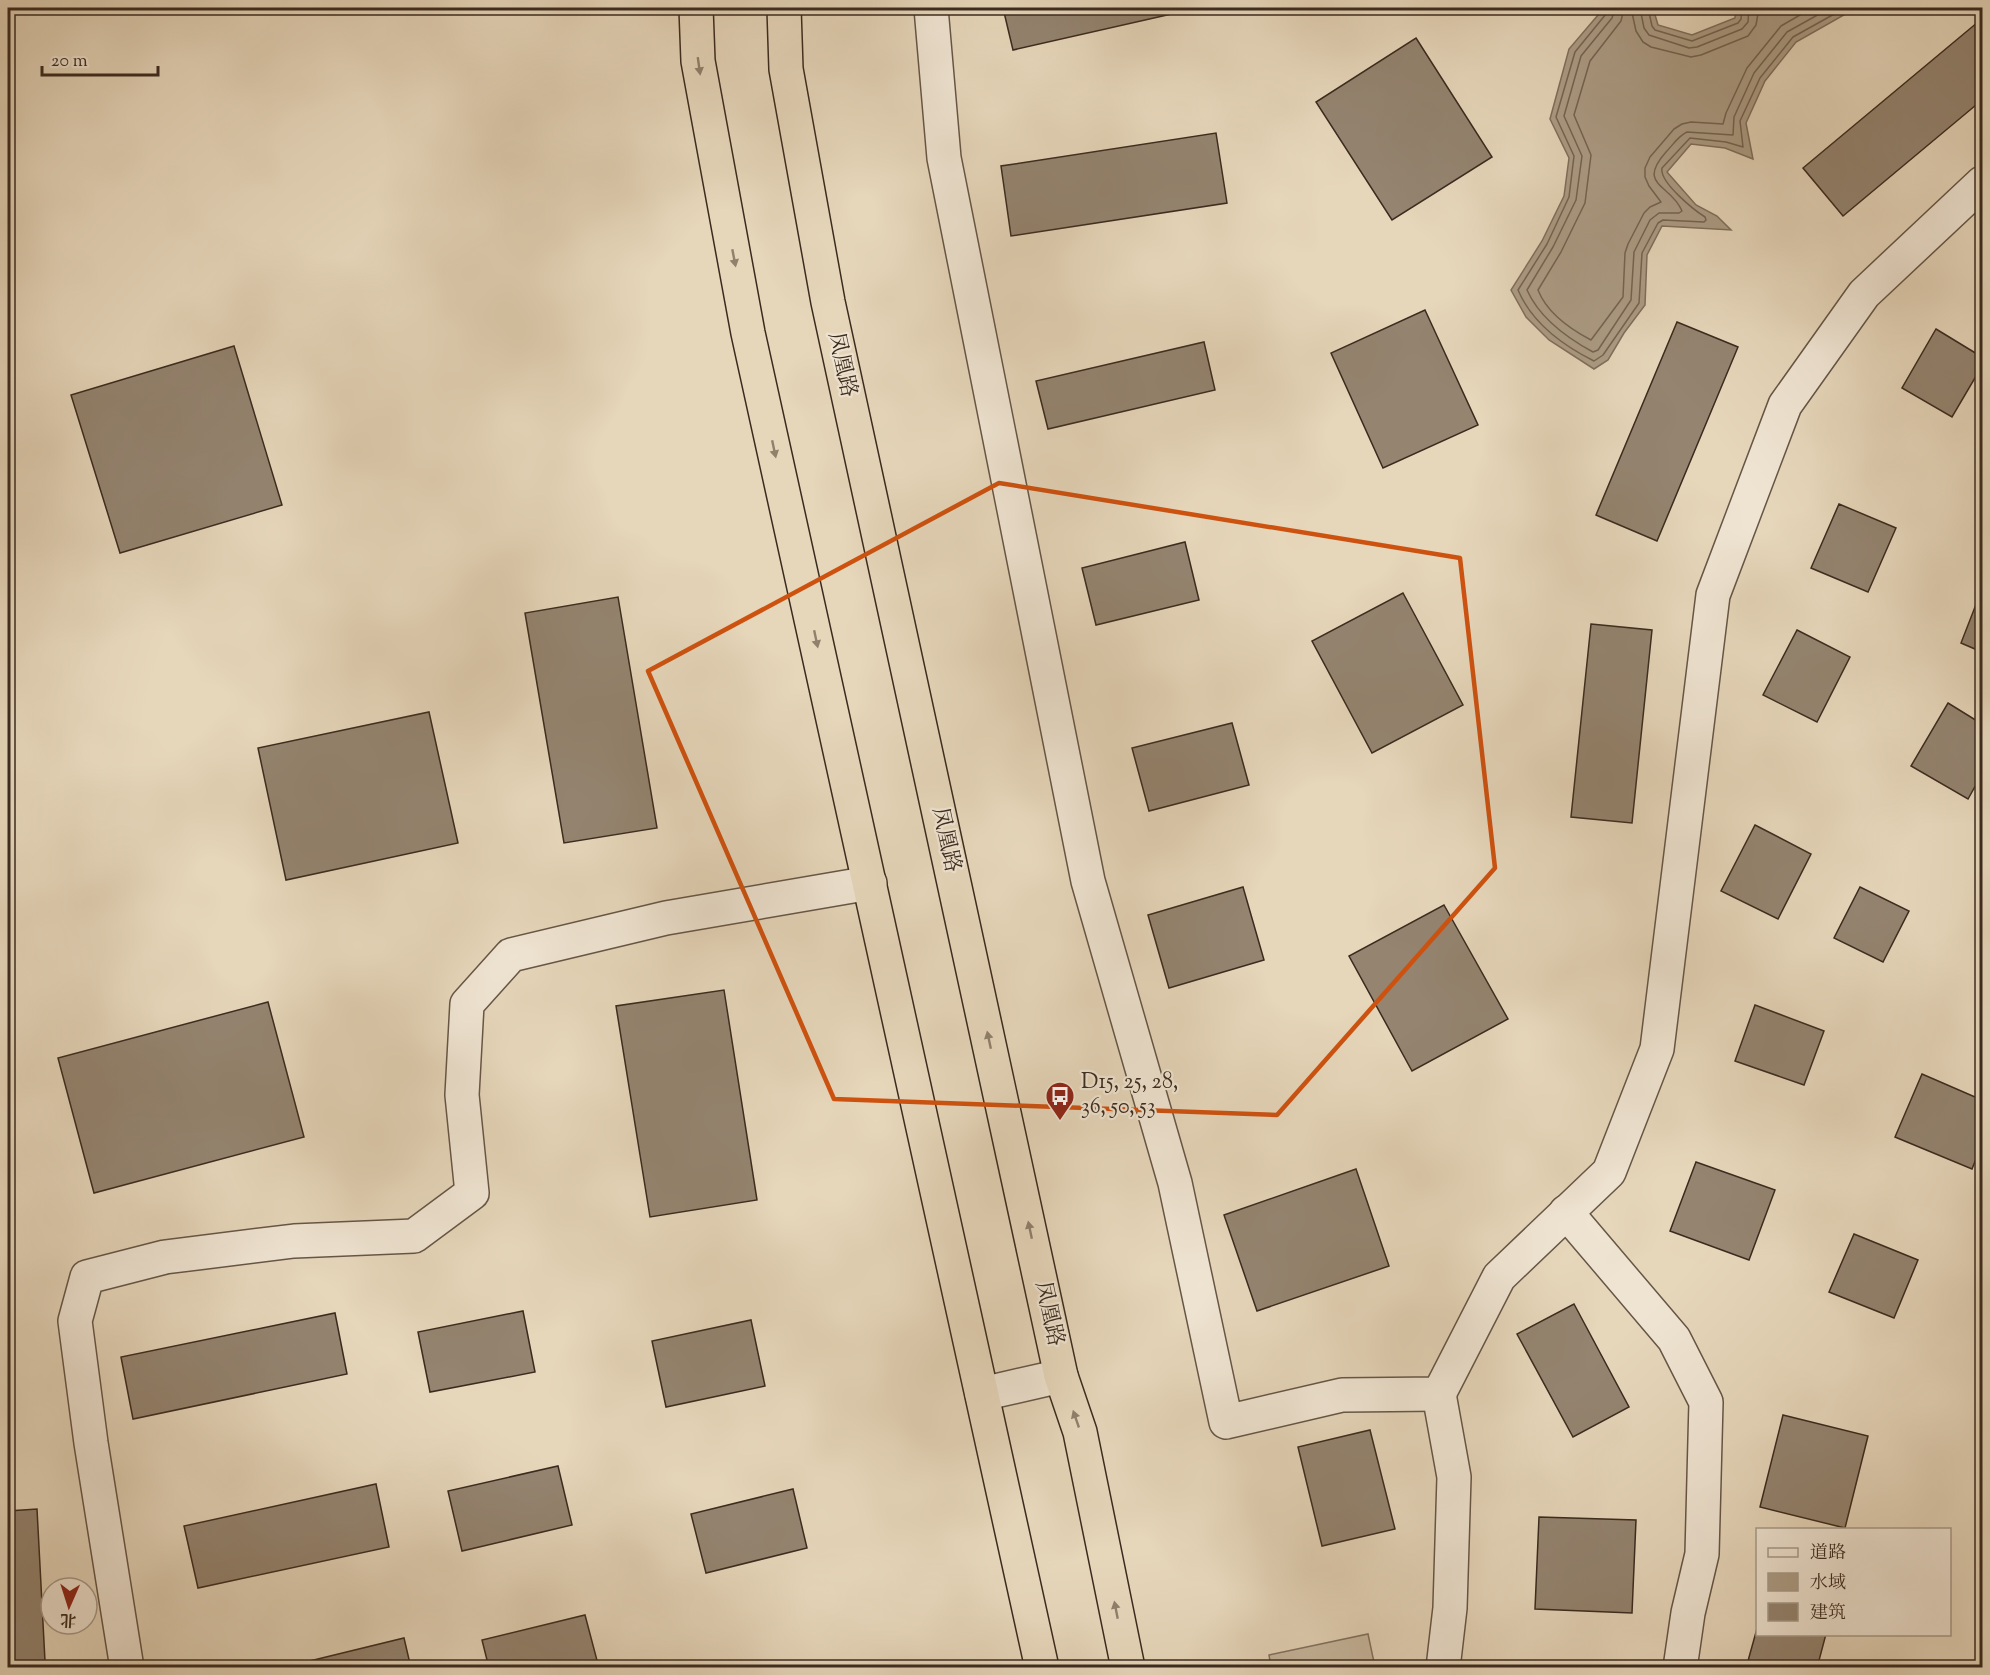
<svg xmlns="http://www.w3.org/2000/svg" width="1990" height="1675" font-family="'Sorts Mill Goudy','Noto Serif SC',serif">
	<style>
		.green { fill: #c9b9a0; stroke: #827260; stroke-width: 1.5 }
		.water { fill: #ac9c85; stroke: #7f6f5c; stroke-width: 1.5 }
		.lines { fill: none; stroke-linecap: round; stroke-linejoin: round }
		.shore { stroke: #746452; stroke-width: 1.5 }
		.building { fill: #948470; stroke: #3b2b1f; stroke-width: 1.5 }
		.minor-casing { stroke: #665646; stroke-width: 36 }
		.highway-casing { stroke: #3b2b1f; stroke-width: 36 }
		.minor { stroke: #efe4d2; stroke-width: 33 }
		.highway { stroke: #e6d6ba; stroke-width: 33 }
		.oneway { fill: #90806c }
		.marked { fill: none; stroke: #ce520f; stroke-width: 4.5; stroke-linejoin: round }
		.labels { text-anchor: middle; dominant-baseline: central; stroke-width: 4.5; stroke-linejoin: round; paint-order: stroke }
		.street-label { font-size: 22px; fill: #3b2b1f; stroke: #efe4d2 }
		.poi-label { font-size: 22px; fill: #3b2b1f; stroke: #efe4d2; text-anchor: start }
	</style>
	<rect width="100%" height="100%" fill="#e6d6ba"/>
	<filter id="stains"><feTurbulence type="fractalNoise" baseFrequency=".00333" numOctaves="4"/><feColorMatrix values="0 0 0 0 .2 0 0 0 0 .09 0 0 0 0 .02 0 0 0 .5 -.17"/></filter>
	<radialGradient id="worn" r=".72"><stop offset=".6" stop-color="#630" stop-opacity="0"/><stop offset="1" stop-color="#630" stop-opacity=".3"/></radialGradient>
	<path class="green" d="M1368,1634L1375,1667H1271L1269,1655Z"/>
	<path class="water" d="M1604,8H1653L1658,25L1692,35L1735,18L1736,8H1886L1849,12L1796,42L1765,81L1746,123L1753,159L1725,148L1691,144L1667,172L1696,205L1717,216L1731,230L1662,226L1647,255L1645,305L1624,333L1608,360L1594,369L1549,340L1526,317L1511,290L1542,241L1564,196L1569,158L1550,119L1569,49Z"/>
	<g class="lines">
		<g class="shore">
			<path d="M1608,8L1606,14L1575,52L1556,117L1574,156L1569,197L1547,244L1518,290C1532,323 1562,345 1594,361L1603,355L1639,303L1642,253L1658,223L1663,220L1704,222L1706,220L1705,217C1694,210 1659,182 1662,168L1690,138L1726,142L1743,147L1740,121L1760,78L1793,37L1845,8"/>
			<path d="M1615,8L1612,18L1581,56L1564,116L1582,156L1576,200L1553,247L1527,290C1540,319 1567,338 1593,352L1598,350L1631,300L1634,252L1650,220L1659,213H1679L1682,211C1671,184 1636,186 1666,152C1673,145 1678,136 1687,132L1733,135L1734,117L1754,73L1787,32L1830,8"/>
			<path d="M1624,8L1621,21L1590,61L1574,115L1591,155L1585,203L1561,252L1538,290C1547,313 1570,329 1591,340L1623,297L1625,253L1628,244L1644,213L1650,207L1661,202L1649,186L1645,177V168L1650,157L1674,129L1682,124L1691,122L1723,124L1726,113L1747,68L1781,26L1812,8"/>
			<path d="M1631,8L1636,31L1643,42L1651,47L1691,57L1701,55L1748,36L1756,25L1759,8"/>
			<path d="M1640,8L1644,28L1649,35L1689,48L1697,47L1742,29L1748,22L1749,8"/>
			<path d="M1648,8L1652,26L1655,30L1692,41L1738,23L1741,19L1742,8"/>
		</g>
	</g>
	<g class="building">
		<path d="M1003,8H1198L1013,50Z"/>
		<path d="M1978,22L1982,27V100L1843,216L1803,168Z"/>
		<path d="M1416,38L1492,157L1392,220L1316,102Z"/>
		<path d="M1216,133L1227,203L1011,236L1001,166Z"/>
		<path d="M1425,310L1478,425L1383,468L1331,353Z"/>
		<path d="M1677,322L1738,347L1657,541L1596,515Z"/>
		<path d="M1936,329L1982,357V366L1952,417L1902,388Z"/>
		<path d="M1204,342L1215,390L1048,429L1036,381Z"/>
		<path d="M234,346L282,505L120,553L71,395Z"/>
		<path d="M1839,504L1896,528L1868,592L1811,568Z"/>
		<path d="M1185,542L1199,600L1096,625L1082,568Z"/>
		<path d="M1982,589V652L1961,643Z"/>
		<path d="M1403,593L1463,705L1372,753L1312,641Z"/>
		<path d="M618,597L657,828L564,843L525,613Z"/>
		<path d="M1591,624L1652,630L1632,823L1571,817Z"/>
		<path d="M1797,630L1850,657L1817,722L1763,695Z"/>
		<path d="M1948,703L1982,724V774L1968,799L1911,766Z"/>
		<path d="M429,712L458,843L286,880L258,748Z"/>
		<path d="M1232,723L1249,785L1149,811L1132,748Z"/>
		<path d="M1755,825L1811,854L1778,919L1721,891Z"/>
		<path d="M1243,887L1264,960L1169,988L1148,915Z"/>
		<path d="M1860,887L1909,911L1883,962L1834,938Z"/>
		<path d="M1444,905L1508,1019L1412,1071L1349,956Z"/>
		<path d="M724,990L757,1200L650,1217L616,1006Z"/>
		<path d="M268,1002L304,1137L94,1193L58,1058Z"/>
		<path d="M1755,1005L1824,1031L1804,1085L1735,1061Z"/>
		<path d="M1922,1074L1982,1100V1144L1972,1169L1895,1137Z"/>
		<path d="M1696,1162L1775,1190L1749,1260L1670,1231Z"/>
		<path d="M1356,1169L1389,1266L1257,1311L1224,1215Z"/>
		<path d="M1854,1234L1918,1260L1894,1318L1829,1292Z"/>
		<path d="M1574,1304L1629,1407L1573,1437L1517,1334Z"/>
		<path d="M523,1311L535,1372L430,1392L418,1332Z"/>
		<path d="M335,1313L347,1374L133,1419L121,1357Z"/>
		<path d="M751,1320L765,1386L666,1407L652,1341Z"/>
		<path d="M1783,1415L1868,1436L1845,1528L1760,1507Z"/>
		<path d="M1370,1430L1395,1529L1322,1546L1298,1447Z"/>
		<path d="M558,1466L572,1525L462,1551L448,1491Z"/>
		<path d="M376,1484L389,1547L198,1588L184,1526Z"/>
		<path d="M793,1489L807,1548L706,1573L691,1514Z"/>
		<path d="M37,1509L45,1661L8,1663V1511Z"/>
		<path d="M1539,1517L1636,1520L1632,1613L1535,1609Z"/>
		<path d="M585,1615L599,1668H489L482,1640Z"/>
		<path d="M1758,1625V1634H1826L1817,1668H1746Z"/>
		<path d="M404,1638L411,1668H281Z"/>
	</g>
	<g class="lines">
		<g class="minor-casing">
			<g id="minor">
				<path d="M931,8L944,158L1088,881L1175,1183L1226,1422L1342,1395L1439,1394L1499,1277L1609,1172L1657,1049L1713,595L1785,405L1864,294L1982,183"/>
				<path d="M1566,1212L1674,1339L1706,1402L1702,1554L1688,1613L1680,1668"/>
				<path d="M982,1394L1061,1376"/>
				<path d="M1439,1394L1454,1477L1450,1608L1443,1668"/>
				<path d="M127,1668L91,1443L75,1321L87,1277L165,1257L294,1241L414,1236L472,1193L462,1095L467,1004L511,955L666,918L870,883"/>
			</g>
		</g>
		<g class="highway-casing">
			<g id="highway">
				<path d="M696,8L698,61L748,333L1042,1668"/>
				<path d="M784,8L786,69L828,302L1061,1376L1080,1432L1128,1668"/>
			</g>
		</g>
		<use href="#minor" class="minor"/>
		<use href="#highway" class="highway"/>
	</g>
	<defs><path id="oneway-solid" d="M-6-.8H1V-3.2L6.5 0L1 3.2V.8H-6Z" transform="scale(1.5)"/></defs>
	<g class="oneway">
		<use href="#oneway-solid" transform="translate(699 66) rotate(82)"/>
		<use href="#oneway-solid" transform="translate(734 258) rotate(79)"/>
		<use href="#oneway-solid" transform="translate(774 449) rotate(78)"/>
		<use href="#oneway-solid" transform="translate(816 639) rotate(78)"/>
		<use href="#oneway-solid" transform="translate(989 1040) rotate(-102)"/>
		<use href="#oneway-solid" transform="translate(1030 1230) rotate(-102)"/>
		<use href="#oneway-solid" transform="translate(1076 1419) rotate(-109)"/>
		<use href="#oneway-solid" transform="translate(1116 1610) rotate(-101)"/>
	</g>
	<path class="marked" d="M999,483L1460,558L1495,868L1277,1115L834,1099L648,671Z"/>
	<defs>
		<g id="bus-pin" transform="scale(1.5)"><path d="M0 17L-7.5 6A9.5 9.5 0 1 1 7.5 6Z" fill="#8f2418" stroke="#efe4d2"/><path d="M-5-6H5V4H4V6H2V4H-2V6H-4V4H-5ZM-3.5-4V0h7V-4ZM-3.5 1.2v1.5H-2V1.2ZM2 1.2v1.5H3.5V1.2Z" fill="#fff"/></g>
	</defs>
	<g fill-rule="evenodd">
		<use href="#bus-pin" x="1060" y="1096"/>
	</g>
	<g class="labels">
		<g class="street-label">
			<text transform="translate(841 365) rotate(78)">凤凰路</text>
			<text transform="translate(945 840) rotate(78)">凤凰路</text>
			<text transform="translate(1048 1314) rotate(78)">凤凰路</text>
		</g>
		<g class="poi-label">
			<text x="1081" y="1083">D15, 25, 28,<tspan x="1081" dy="25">36, 50, 53</tspan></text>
		</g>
	</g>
	<rect width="1990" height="1675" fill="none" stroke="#e6d6ba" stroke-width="30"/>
	<rect x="9" y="9" width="1972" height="1657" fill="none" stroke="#3b2b1f" stroke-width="3"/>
	<rect x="15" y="15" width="1960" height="1645" fill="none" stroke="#3b2b1f" stroke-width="1.5"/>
	<rect x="1756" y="1528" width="195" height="108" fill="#efe4d2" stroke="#a79a8a" stroke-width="1.5"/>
	<rect x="1768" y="1548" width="30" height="9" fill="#efe4d2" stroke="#a79a8a" stroke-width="1.5"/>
	<text x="1810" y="1558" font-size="18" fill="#3b2b1f">道路</text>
	<rect x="1768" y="1573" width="30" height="18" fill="#ac9c85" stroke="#a79a8a" stroke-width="1.5"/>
	<text x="1810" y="1588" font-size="18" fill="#3b2b1f">水域</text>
	<rect x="1768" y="1603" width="30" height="18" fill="#948470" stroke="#a79a8a" stroke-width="1.5"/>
	<text x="1810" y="1618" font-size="18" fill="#3b2b1f">建筑</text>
	<g transform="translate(69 1606) rotate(183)"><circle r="28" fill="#efe4d2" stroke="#a79a8a" stroke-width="1.5"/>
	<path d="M0-4.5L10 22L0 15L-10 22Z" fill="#8f2418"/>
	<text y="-9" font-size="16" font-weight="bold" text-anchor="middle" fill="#3b2b1f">北</text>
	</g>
	<path d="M42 66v9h116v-9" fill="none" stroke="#3b2b1f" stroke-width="3"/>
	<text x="51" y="66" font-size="18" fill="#3b2b1f" stroke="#efe4d2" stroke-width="4.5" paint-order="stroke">20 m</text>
	<rect width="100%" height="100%" filter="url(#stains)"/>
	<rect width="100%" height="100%" fill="url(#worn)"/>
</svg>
